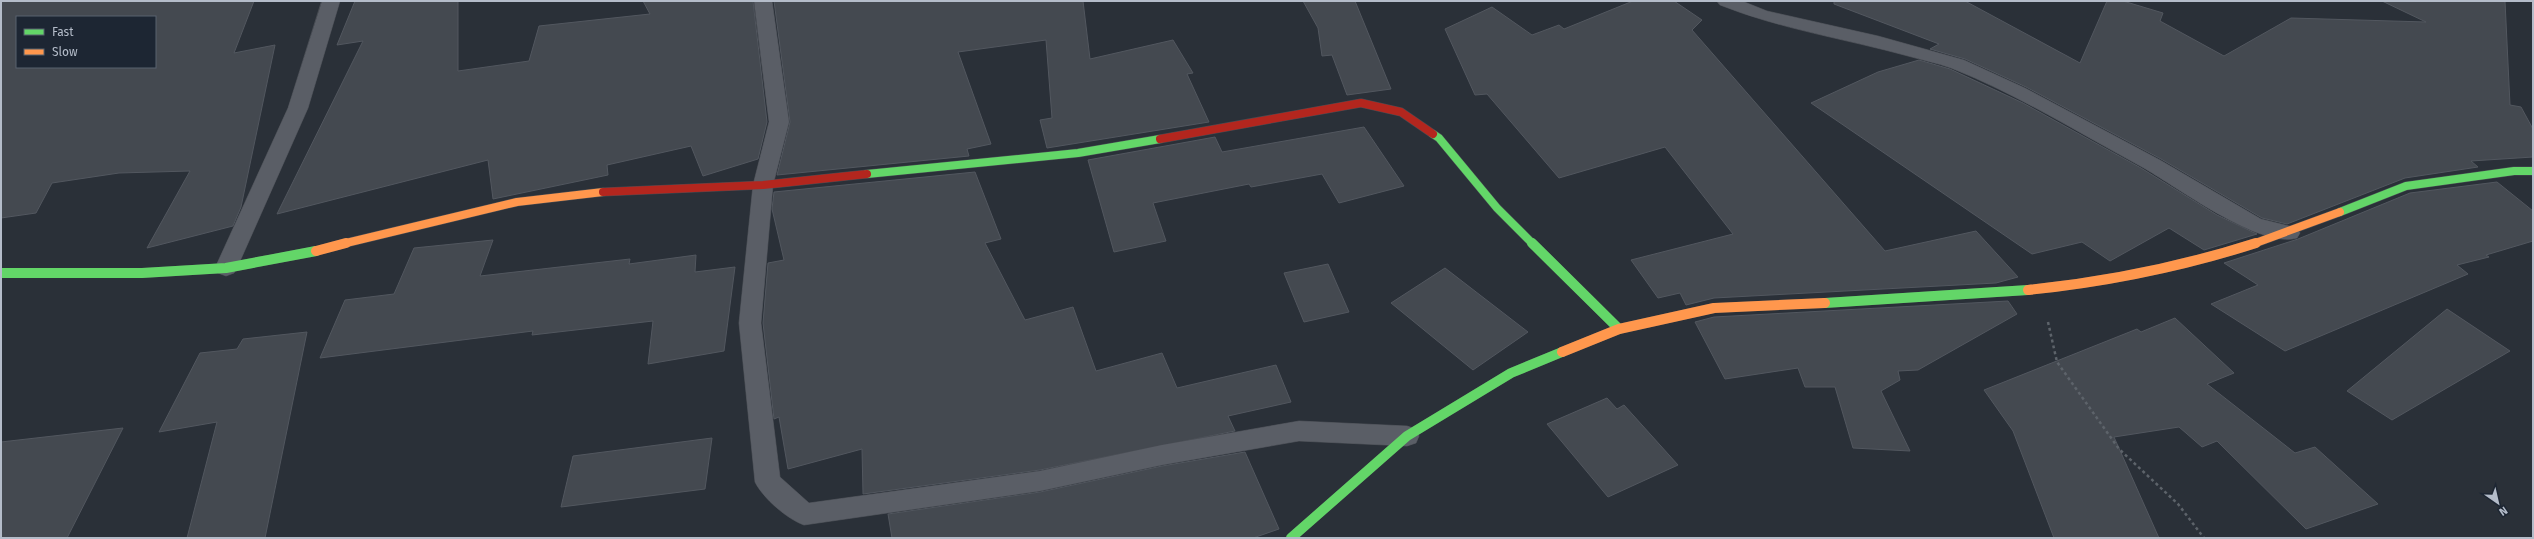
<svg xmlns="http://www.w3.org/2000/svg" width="2534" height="539" font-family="'Fira Sans',sans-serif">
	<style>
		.building { fill: #444950; stroke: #52575f; fill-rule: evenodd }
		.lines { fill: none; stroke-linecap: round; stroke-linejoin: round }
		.street-casing { stroke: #484c53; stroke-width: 1 }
		.fast-far1-casing { stroke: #484c53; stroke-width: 9 }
		.fast-casing { stroke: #484c53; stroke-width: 10 }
		.slow-far1-casing { stroke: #484c53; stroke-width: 9 }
		.slow-casing { stroke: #484c53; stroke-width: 10 }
		.jam-casing { stroke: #484c53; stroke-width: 9 }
		.path { stroke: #5d636a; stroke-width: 2.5; stroke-dasharray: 3 3; stroke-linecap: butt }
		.street { fill: #5a5e66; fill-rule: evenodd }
		.fast-far1 { stroke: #63d668; stroke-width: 8 }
		.fast { stroke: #63d668; stroke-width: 10 }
		.slow-far1 { stroke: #ff974d; stroke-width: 8 }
		.slow { stroke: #ff974d; stroke-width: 10 }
		.jam { stroke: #b3261e; stroke-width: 8 }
	</style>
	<rect width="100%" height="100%" fill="#2a3038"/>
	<g class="building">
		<path d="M1,1H254L234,53L275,45L241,207L233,226L147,248L190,171L119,173L52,183L36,213L1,218ZM17,17H155V67H17Z"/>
		<path d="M355,1H458V71L529,61L539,26L650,14L643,1H753L767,122L758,159L703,176L691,146L607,165L608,175L493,199L488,160L277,214L363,41L337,45Z"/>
		<path d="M774,1H1083L1090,59L1173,40L1193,73L1187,74L1209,122L1047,148L1040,120L1052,118L1046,40L958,52L991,144L967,149L969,156L777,175L790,122Z"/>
		<path d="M1303,1H1355L1391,89L1347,95L1332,55L1322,56L1318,28Z"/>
		<path d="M1633,1H1674L1702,20L1692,30L1885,251L1976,231L2018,277L1996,283L1714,298L1686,305L1680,293L1658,298L1631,260L1733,234L1665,147L1559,178L1487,94L1475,95L1445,29L1492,7L1532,35L1559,25L1564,29Z"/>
		<path d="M1834,1H1965L2080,63L2107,1H2123L2163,13L2160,21L2224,56L2291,18L2426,22L2382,1H2505L2510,105L2521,107L2533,129V157L2471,161L2478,167L2405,178L2287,224L2262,218L2161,159L2026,87L1965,59L1930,49L1939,44L1834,4Z"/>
		<path d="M1919,60L1950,69L2023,103L2141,168L2217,215L2257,234L2204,250L2169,228L2110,261L2082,242L2032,254L1811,103L1878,72Z"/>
		<path d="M1364,127L1404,186L1339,203L1322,174L1251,187L1249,184L1153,203L1166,241L1114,252L1088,160L1215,137L1222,152Z"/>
		<path d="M975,172L1001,239L985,243L1025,320L1073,307L1096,371L1162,353L1177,388L1276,365L1291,402L1228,416L1235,431L1040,470L863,494L862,449L788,469L779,417L774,419L763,323L768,263L784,260L772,209L774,192Z"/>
		<path d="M2497,182L2533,211V241L2486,255L2489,257L2457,265L2468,274L2285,351L2211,304L2258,285L2224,263L2298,239L2410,193Z"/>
		<path d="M493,240L480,276L630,259L629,264L696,255L695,272L735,267L724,351L648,364L653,321L532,335L533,331L320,358L345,300L394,294L414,248Z"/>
		<path d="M1328,264L1349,312L1304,322L1284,273Z"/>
		<path d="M1445,268L1528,332L1473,370L1391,303Z"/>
		<path d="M2008,301L2017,314L1918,370L1898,371L1900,380L1881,391L1910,451L1853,448L1835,387H1805L1798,368L1725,379L1695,322L1714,317Z"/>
		<path d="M2447,309L2510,351L2392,420L2347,391Z"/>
		<path d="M2175,318L2234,373L2207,384L2295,453L2315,447L2378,504L2306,529L2217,441L2202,447L2179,427L2114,437L2159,538H2054L2013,431L1984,390L2137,329L2141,332Z"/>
		<path d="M307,332L265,538H187L217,422L159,432L200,353L237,349L243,339Z"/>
		<path d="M1607,398L1617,409L1624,405L1678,465L1608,497L1547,424Z"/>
		<path d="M123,428L67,538H1V442Z"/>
		<path d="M712,438L705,489L561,507L573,456Z"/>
		<path d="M1245,452L1279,529L1253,538H892L888,514L1040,492L1162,466Z"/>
	</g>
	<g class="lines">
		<g class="street-casing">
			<g id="street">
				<path d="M322,1H340L308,108L237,268L234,273L226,276L218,273L215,268L288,108Z"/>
				<path d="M754,1H772L789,122L773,185L761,323L780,477L809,503L1040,471L1162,445L1299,421L1407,426L1416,429L1419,436L1416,443L1407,446L1299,441L1162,465L1040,491L804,525C787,519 763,498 755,482L739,323L753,185L769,122Z"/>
				<path d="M1717,1H1742L1767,11L1878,36L1964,60L2025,88L2160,160L2261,219L2297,228L2300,233L2297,238C2259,249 2176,186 2142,167C2079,133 2017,94 1951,68C1937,63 1922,60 1908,56C1846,39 1780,29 1720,5Z"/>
			</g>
		</g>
		<g class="fast-far1-casing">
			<g id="fast-far1">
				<path d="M1433,134L1439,138L1497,208L1533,244"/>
				<path d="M867,174L1078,153L1160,139"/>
				<path d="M2340,212L2406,186L2514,171H2533"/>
			</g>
		</g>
		<g class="fast-casing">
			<g id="fast">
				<path d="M1532,243L1619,329"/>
				<path d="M1,273H142L226,268L316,251"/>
				<path d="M1825,303L2028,290"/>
				<path d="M1291,538L1407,436L1511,373L1562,352"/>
			</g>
		</g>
		<g class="slow-far1-casing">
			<g id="slow-far1">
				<path d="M342,244L517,202L603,192"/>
				<path d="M2253,244L2340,212"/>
			</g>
		</g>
		<g class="slow-casing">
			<g id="slow">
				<path d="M316,251L346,243"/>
				<path d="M2028,290C2106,282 2181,267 2256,243"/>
				<path d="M1562,352L1619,329L1714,308L1825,303"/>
			</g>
		</g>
		<g class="jam-casing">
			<g id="jam">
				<path d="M1160,139L1361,103L1401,112L1433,134"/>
				<path d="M603,192L763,185L867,174"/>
			</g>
		</g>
		<path class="path" d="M2048,322L2057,362L2119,449L2178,504L2204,538"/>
		<use href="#street" class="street"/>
		<use href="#fast-far1" class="fast-far1"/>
		<use href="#fast" class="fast"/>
		<use href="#slow-far1" class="slow-far1"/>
		<use href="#slow" class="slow"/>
		<use href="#jam" class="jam"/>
	</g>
	<rect width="2534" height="539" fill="none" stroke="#b4bcc9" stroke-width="4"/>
	<rect x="16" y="16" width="140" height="52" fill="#1d2633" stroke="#59626f"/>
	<rect x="24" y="29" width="20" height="6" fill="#63d668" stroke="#59626f"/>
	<text x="52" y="36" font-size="12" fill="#b4bcc9">Fast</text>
	<rect x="24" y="49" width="20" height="6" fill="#ff974d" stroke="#59626f"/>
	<text x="52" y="56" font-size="12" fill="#b4bcc9">Slow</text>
	<g transform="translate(2498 503) rotate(146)" stroke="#1d2633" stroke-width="3" paint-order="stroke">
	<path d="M0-3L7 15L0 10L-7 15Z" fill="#b4bcc9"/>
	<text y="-6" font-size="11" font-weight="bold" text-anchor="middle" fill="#b4bcc9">N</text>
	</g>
</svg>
